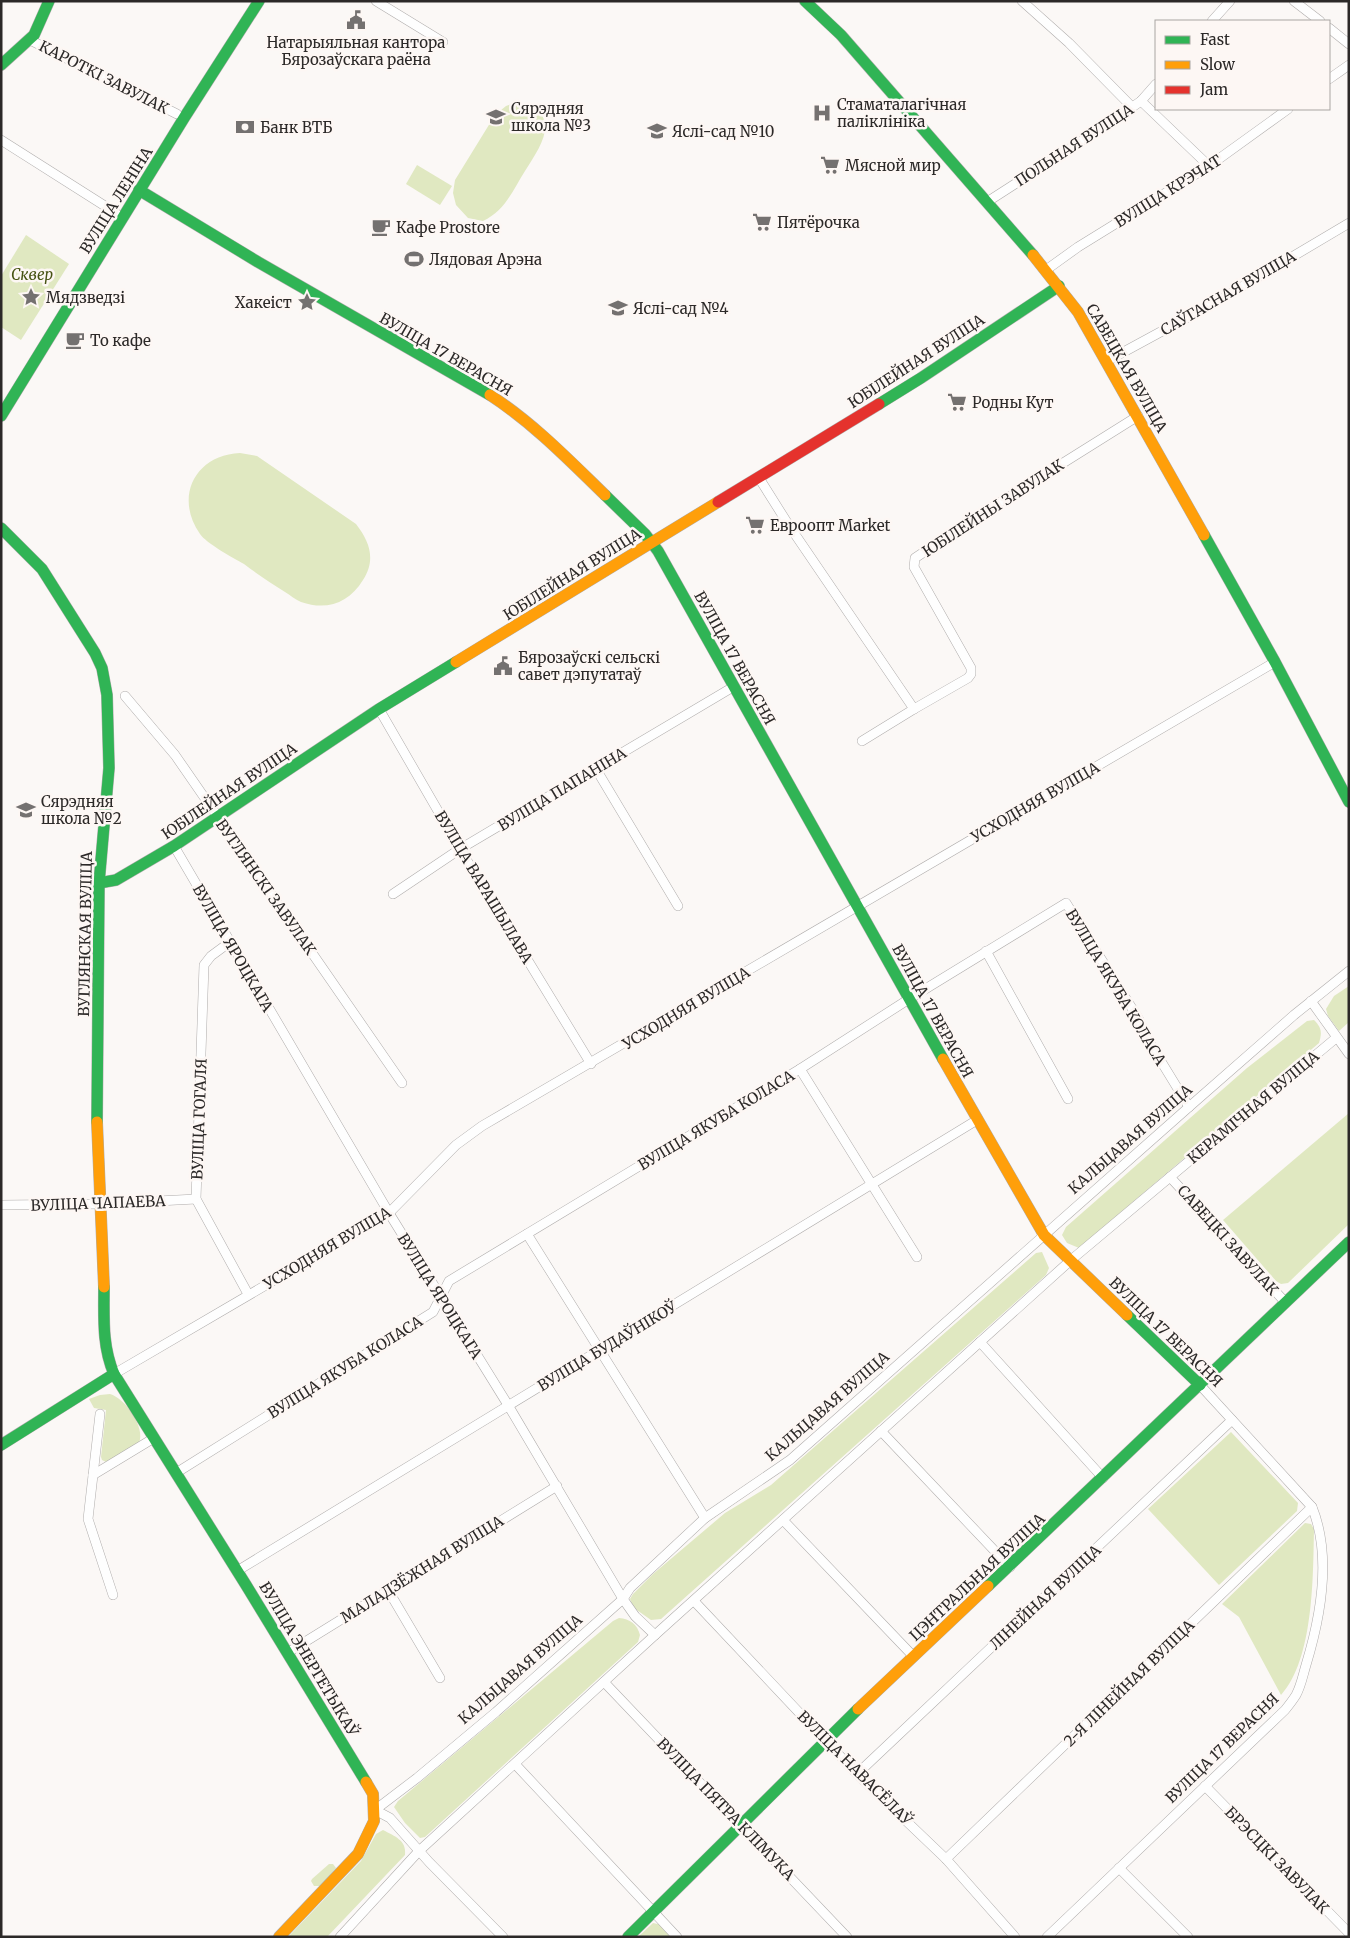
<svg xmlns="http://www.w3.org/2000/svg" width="1350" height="1938" font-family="Merriweather,serif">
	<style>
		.green { fill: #e0e8c1 }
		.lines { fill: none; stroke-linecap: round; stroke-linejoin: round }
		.street-casing { stroke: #afacab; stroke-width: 10 }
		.fast-casing { stroke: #afacab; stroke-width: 12 }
		.slow-casing { stroke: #afacab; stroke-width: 12 }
		.jam-casing { stroke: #afacab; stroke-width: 12 }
		.street { stroke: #fefefe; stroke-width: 9 }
		.fast { stroke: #30b455; stroke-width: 11 }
		.slow { stroke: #ff9f0a; stroke-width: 11 }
		.jam { stroke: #e5322d; stroke-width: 11 }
		.labels { text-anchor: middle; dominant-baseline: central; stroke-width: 5; stroke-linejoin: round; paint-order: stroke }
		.poi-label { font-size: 15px; fill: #2c2928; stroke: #fdf7f4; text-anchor: start }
		.street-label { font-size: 15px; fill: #2c2928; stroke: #fdf7f4 }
		.park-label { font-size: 15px; font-style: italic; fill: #485414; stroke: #fdf7f4 }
	</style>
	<rect width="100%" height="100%" fill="#fbf8f6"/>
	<g class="green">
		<path d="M517,102C564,112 542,145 525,171C513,190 505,211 483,221L468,218L456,205L453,193L455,180L495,115L506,106Z"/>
		<path d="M417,165L452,186L440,205L406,184Z"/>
		<path d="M26,235L69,264L21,340L1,327V276Z"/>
		<path d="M240,453L257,456L356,524C370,542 376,560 363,580C349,603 327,611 301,602C296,600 290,595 285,592C271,583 257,574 244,564C233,558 206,543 200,534C174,497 195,455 240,453Z"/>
		<path d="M1349,986V1022L1339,1031L1328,1016L1326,1009L1334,996Z"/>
		<path d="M1314,1020C1322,1028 1322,1033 1319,1043L1079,1248L1067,1243L1062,1235L1066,1227L1247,1068L1307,1021Z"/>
		<path d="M1349,1113V1224L1288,1283L1281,1284L1276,1281L1223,1220Z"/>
		<path d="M1042,1252L1049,1268L1046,1275L661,1619L651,1620L634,1608L630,1599L633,1594L653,1574L725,1513L771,1485L1036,1253Z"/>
		<path d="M110,1394C125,1398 146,1428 139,1443L106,1462L102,1460L101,1457L106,1410L94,1408L89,1399L100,1395Z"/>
		<path d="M1231,1432L1298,1503L1297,1511L1219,1585L1148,1509Z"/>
		<path d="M1305,1523L1311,1524L1314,1529C1313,1575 1314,1659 1281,1695L1239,1617L1222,1604Z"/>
		<path d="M619,1618C630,1619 637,1624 640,1635L638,1642L425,1837L420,1838L405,1823L394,1807L398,1801L613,1621Z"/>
		<path d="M383,1830C394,1836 407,1840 405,1855L327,1937H288L361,1861L376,1834Z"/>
		<path d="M329,1864H333L336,1868L321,1886H314L311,1881L312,1879Z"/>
		<path d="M653,1923L662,1925L673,1937H638Z"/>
	</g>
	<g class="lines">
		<g class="street-casing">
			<g id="street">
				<path d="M376,1L443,42"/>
				<path d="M1022,1L1069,43L1132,107"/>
				<path d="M1294,1L1320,21"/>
				<path d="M1212,21L1230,1"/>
				<path d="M1329,28L1349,44"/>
				<path d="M30,40L177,114"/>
				<path d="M1329,79L1349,65"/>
				<path d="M1141,101L1209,166"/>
				<path d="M1,140L116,213"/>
				<path d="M987,202L1111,122L1141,101L1156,84"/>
				<path d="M1046,270L1078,247L1209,166L1288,109"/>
				<path d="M1107,361L1223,298L1349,223"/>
				<path d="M759,478L788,524L914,709L862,741"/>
				<path d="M125,696L175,755L402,1083"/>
				<path d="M379,709L460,849L591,1064"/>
				<path d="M914,709L968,678L971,674V668L914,567L915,558L969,522L1138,416"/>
				<path d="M596,769L678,906"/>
				<path d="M174,846L389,1213L508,1405L623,1599L635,1616L655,1635"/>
				<path d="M393,894L460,849L733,687"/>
				<path d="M230,942L211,956L204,965L196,1199L248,1294"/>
				<path d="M986,951L1068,1099"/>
				<path d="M1311,1001L1349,1054"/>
				<path d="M800,1069L917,1257"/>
				<path d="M1170,1177L1286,1303"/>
				<path d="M1,1205L101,1204L196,1199"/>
				<path d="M527,1234L705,1518"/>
				<path d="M980,1342L1103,1478"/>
				<path d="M114,1374L389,1213L456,1145L482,1126L1275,662"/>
				<path d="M100,1414L88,1519L113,1595"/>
				<path d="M881,1431L1010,1567"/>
				<path d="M176,1473L433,1312L449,1281L800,1069L909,999L1066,903L1138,1018L1148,1040L1189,1107"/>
				<path d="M93,1475L154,1438"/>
				<path d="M783,1520L914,1657"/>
				<path d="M237,1571L977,1120"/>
				<path d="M388,1590L440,1678"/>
				<path d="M694,1601L857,1774L946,1859L1015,1937"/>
				<path d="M287,1653L557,1486"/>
				<path d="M604,1682L847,1937"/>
				<path d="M515,1764L677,1937"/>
				<path d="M857,1774L1232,1420"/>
				<path d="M1205,1786L1349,1933"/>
				<path d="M946,1859L1312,1507"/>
				<path d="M1119,1868L1188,1937"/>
				<path d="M340,1937L419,1851L655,1635L1071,1260L1336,1038"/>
				<path d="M503,1937L429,1862L390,1818L375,1810L417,1778L496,1712L623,1599L630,1588L705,1518L790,1460L1189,1107L1294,1015L1349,971"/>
				<path d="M1047,1937L1285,1710C1289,1705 1293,1700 1296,1695C1301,1686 1303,1675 1306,1665C1321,1616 1332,1556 1312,1507L1200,1385"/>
			</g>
		</g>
		<g class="fast-casing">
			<g id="fast">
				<path d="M805,1L841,35L1033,255"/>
				<path d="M1,65L34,35L49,1"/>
				<path d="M139,190L258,262L490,395"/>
				<path d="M879,404L921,378L1059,286"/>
				<path d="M1,416L184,118L259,1"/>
				<path d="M605,495L645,534L658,551L943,1059"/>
				<path d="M1,528L42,569L95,653L102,668L107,695L109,768L99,883L97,1122"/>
				<path d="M1204,535L1275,662L1349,802"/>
				<path d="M99,883L116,880L174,846L379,709L456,662"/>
				<path d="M104,1287C104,1318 102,1346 114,1374L246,1585L366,1782"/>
				<path d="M1127,1315L1200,1385"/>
				<path d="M1,1445L114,1374"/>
				<path d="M988,1586L1349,1242"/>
				<path d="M628,1937L858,1709"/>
			</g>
		</g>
		<g class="slow-casing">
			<g id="slow">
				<path d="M1033,255L1078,312L1204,535"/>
				<path d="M490,395C533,423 568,459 605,495"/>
				<path d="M456,662L718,502"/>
				<path d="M943,1059L1044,1235L1127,1315"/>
				<path d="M97,1122L104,1287"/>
				<path d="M858,1709L988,1586"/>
				<path d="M279,1937L358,1854L374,1821L373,1794L366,1782"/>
			</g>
		</g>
		<g class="jam-casing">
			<path id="jam" d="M718,502L879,404"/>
		</g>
		<use href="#street" class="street"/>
		<use href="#fast" class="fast"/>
		<use href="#slow" class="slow"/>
		<use href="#jam" class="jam"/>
	</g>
	<defs>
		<g id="civic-bare" transform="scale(1.5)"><path d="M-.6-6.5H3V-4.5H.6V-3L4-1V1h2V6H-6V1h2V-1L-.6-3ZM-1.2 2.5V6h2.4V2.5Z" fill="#747170" stroke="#fdf7f4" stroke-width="2.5" paint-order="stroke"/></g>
		<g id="hospital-bare" transform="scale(1.5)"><path d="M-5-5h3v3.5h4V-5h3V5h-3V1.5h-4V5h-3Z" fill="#747170" stroke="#fdf7f4" stroke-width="2.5" paint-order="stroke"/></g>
		<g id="school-bare" transform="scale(1.5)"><path d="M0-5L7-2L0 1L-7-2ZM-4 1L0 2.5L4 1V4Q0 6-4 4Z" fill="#747170" stroke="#fdf7f4" stroke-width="2.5" paint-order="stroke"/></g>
		<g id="bank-bare" transform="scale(1.5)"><path d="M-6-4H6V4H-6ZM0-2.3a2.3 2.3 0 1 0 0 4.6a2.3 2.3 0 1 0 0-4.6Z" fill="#747170" stroke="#fdf7f4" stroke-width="2.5" paint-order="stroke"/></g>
		<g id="supermarket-bare" transform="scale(1.5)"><path d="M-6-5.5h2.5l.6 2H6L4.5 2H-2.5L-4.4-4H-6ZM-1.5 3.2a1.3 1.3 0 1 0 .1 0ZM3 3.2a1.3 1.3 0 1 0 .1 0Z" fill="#747170" stroke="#fdf7f4" stroke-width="2.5" paint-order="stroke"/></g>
		<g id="cafe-bare" transform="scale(1.5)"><path d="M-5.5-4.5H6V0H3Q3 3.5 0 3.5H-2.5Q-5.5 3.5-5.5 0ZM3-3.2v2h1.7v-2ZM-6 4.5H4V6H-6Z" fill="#747170" stroke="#fdf7f4" stroke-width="2.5" paint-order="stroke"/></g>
		<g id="stadium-bare" transform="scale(1.5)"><path d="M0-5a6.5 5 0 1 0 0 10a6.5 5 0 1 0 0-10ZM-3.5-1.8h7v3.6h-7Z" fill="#747170" stroke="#fdf7f4" stroke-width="2.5" paint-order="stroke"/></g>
		<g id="sight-bare" transform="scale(1.5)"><path d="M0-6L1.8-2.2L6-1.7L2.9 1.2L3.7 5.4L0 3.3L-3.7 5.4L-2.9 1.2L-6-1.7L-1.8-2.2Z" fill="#747170" stroke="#fdf7f4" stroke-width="2.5" paint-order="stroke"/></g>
	</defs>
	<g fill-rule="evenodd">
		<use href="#civic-bare" x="356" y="20"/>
		<use href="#hospital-bare" x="822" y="113"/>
		<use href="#school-bare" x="496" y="117"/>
		<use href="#bank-bare" x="245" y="127"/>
		<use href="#school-bare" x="657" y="131"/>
		<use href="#supermarket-bare" x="830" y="165"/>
		<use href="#supermarket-bare" x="762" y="222"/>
		<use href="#cafe-bare" x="381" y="227"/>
		<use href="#stadium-bare" x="414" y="259"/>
		<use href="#sight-bare" x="31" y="297"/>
		<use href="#sight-bare" x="307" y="302"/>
		<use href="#school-bare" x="618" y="308"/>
		<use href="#cafe-bare" x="75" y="340"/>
		<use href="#supermarket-bare" x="957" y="402"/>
		<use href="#supermarket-bare" x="755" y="525"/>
		<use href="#civic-bare" x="503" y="666"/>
		<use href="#school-bare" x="26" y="810"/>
	</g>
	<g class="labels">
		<g class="poi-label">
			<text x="356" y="42" text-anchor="middle">Натарыяльная кантора<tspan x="356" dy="17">Бярозаўскага раёна</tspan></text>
			<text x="837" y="104">Стаматалагічная<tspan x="837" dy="17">паліклініка</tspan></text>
			<text x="511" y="108">Сярэдняя<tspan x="511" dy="17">школа №3</tspan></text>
			<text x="260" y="127">Банк ВТБ</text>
			<text x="672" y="131">Яслі-сад №10</text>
			<text x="845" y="165">Мясной мир</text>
			<text x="777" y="222">Пятёрочка</text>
			<text x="396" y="227">Кафе Prostore</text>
			<text x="429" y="259">Лядовая Арэна</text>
			<text x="46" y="297">Мядзведзі</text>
			<text x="292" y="302" text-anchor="end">Хакеіст</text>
			<text x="633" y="308">Яслі-сад №4</text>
			<text x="90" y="340">То кафе</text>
			<text x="972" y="402">Родны Кут</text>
			<text x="770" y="525">Евроопт Market</text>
			<text x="518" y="657">Бярозаўскі сельскі<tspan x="518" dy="17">савет дэпутатаў</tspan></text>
			<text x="41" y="801">Сярэдняя<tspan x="41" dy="17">школа №2</tspan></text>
		</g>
		<g class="street-label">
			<text transform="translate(104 77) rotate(27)">КАРОТКІ ЗАВУЛАК</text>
			<text transform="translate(1074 145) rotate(-33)">ПОЛЬНАЯ ВУЛІЦА</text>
			<text transform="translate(1168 191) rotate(-32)">ВУЛІЦА КРЭЧАТ</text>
			<text transform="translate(116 200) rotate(-58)">ВУЛІЦА ЛЕНІНА</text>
			<text transform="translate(1228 293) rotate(-30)">САЎГАСНАЯ ВУЛІЦА</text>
			<text transform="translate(446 354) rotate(30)">ВУЛІЦА 17 ВЕРАСНЯ</text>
			<text transform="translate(916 361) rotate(-33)">ЮБІЛЕЙНАЯ ВУЛІЦА</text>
			<text transform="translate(1127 368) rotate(60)">САВЕЦКАЯ ВУЛІЦА</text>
			<text transform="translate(993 508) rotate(-33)">ЮБІЛЕЙНЫ ЗАВУЛАК</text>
			<text transform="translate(572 574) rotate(-32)">ЮБІЛЕЙНАЯ ВУЛІЦА</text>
			<text transform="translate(735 658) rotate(61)">ВУЛІЦА 17 ВЕРАСНЯ</text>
			<text transform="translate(562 789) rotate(-31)">ВУЛІЦА ПАПАНІНА</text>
			<text transform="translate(229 791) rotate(-34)">ЮБІЛЕЙНАЯ ВУЛІЦА</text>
			<text transform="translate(1035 802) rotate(-30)">УСХОДНЯЯ ВУЛІЦА</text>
			<text transform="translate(266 887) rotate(55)">ВУГЛЯНСКІ ЗАВУЛАК</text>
			<text transform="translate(484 887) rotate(59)">ВУЛІЦА ВАРАШЫЛАВА</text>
			<text transform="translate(85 934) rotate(-89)">ВУГЛЯНСКАЯ ВУЛІЦА</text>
			<text transform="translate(233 948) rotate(60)">ВУЛІЦА ЯРОЦКАГА</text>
			<text transform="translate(1116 987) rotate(59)">ВУЛІЦА ЯКУБА КОЛАСА</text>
			<text transform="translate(686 1008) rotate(-31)">УСХОДНЯЯ ВУЛІЦА</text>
			<text transform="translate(933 1011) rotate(61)">ВУЛІЦА 17 ВЕРАСНЯ</text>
			<text transform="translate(1253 1107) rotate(-40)">КЕРАМІЧНАЯ ВУЛІЦА</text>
			<text transform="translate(199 1119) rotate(-88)">ВУЛІЦА ГОГАЛЯ</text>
			<text transform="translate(716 1120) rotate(-31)">ВУЛІЦА ЯКУБА КОЛАСА</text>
			<text transform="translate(1130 1139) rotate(-41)">КАЛЬЦАВАЯ ВУЛІЦА</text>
			<text transform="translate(98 1203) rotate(-2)">ВУЛІЦА ЧАПАЕВА</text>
			<text transform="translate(1228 1240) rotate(48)">САВЕЦКІ ЗАВУЛАК</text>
			<text transform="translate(327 1248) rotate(-31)">УСХОДНЯЯ ВУЛІЦА</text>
			<text transform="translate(440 1296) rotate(58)">ВУЛІЦА ЯРОЦКАГА</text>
			<text transform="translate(1166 1332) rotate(44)">ВУЛІЦА 17 ВЕРАСНЯ</text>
			<text transform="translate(607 1346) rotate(-31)">ВУЛІЦА БУДАЎНІКОЎ</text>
			<text transform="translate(345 1367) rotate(-32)">ВУЛІЦА ЯКУБА КОЛАСА</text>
			<text transform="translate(827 1406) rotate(-41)">КАЛЬЦАВАЯ ВУЛІЦА</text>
			<text transform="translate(422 1569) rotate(-32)">МАЛАДЗЁЖНАЯ ВУЛІЦА</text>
			<text transform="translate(977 1577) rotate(-43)">ЦЭНТРАЛЬНАЯ ВУЛІЦА</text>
			<text transform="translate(1045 1597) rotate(-43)">ЛІНЕЙНАЯ ВУЛІЦА</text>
			<text transform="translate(309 1659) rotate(59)">ВУЛІЦА ЭНЕРГЕТЫКАЎ</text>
			<text transform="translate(520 1669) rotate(-41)">КАЛЬЦАВАЯ ВУЛІЦА</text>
			<text transform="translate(1129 1683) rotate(-44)">2-Я ЛІНЕЙНАЯ ВУЛІЦА</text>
			<text transform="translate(1222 1748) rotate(-44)">ВУЛІЦА 17 ВЕРАСНЯ</text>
			<text transform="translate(855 1768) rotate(45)">ВУЛІЦА НАВАСЁЛАЎ</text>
			<text transform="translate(726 1809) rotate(46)">ВУЛІЦА ПЯТРА КЛІМУКА</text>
			<text transform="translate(1277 1860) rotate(46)">БРЭСЦКІ ЗАВУЛАК</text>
		</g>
		<g class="park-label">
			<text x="32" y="274">Сквер</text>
		</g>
	</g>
	<rect width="1350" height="1938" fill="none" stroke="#2c2928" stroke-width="5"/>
	<rect x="1155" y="20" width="175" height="90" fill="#fdf7f4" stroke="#a9a5a2"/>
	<rect x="1165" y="36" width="25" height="8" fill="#30b455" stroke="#a9a5a2"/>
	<text x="1200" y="45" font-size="15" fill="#2c2928">Fast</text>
	<rect x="1165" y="61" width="25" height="8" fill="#ff9f0a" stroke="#a9a5a2"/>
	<text x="1200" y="70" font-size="15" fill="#2c2928">Slow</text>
	<rect x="1165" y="86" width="25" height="8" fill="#e5322d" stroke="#a9a5a2"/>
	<text x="1200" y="95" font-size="15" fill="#2c2928">Jam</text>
</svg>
